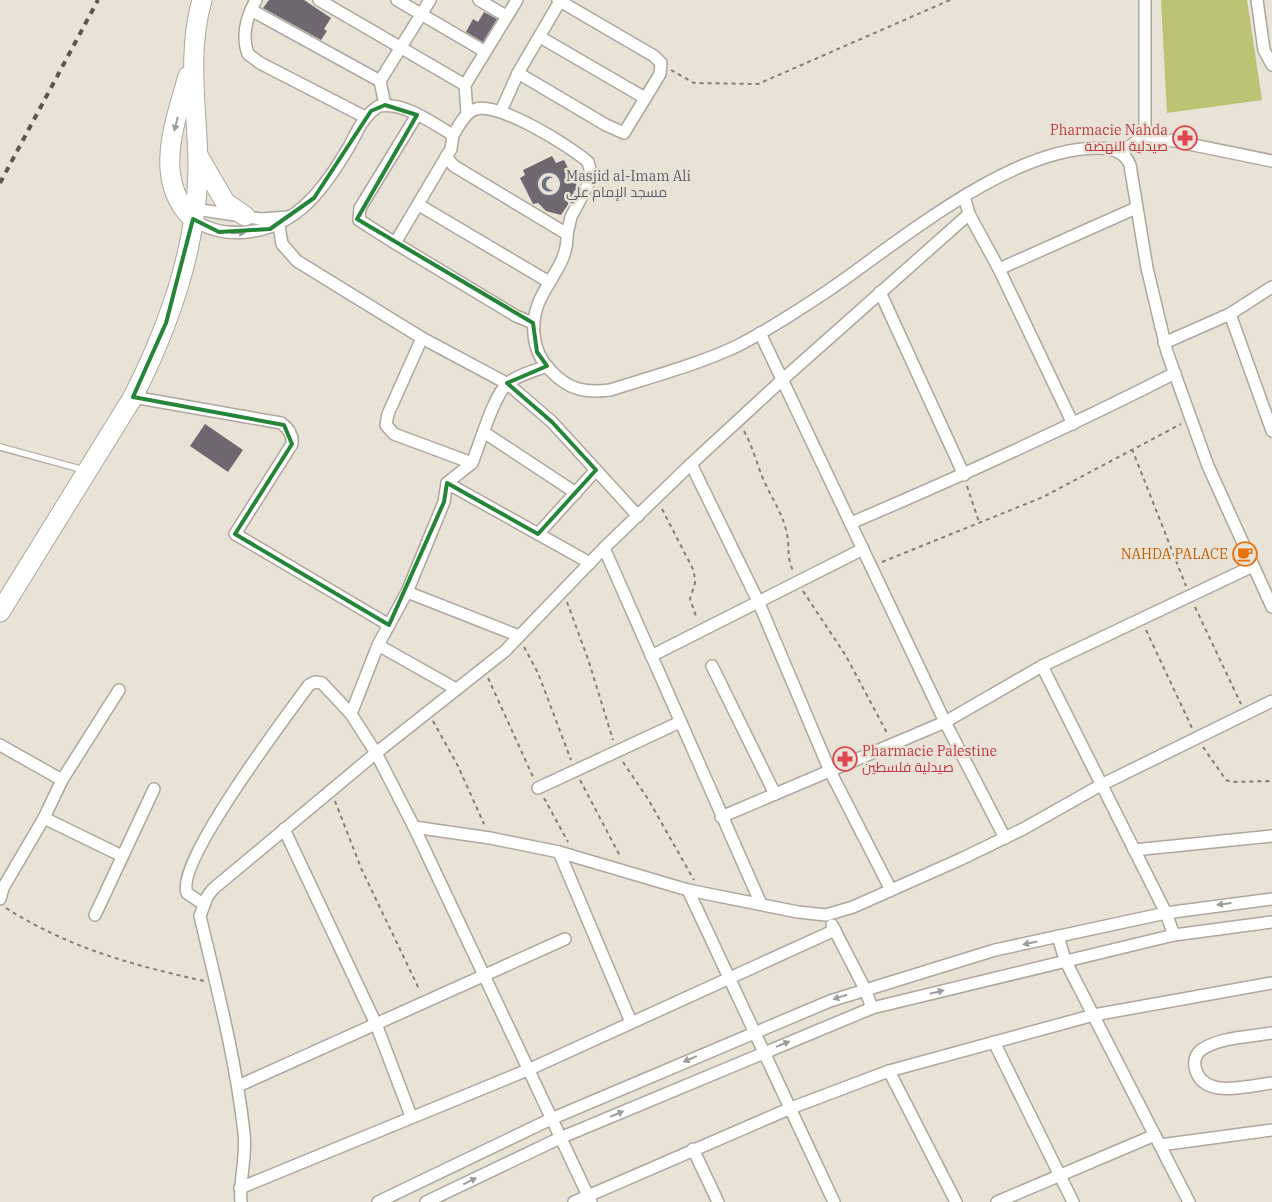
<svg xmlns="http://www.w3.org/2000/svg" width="1272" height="1202" font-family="'IBM Plex Serif',Cairo,serif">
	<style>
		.green { fill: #b9c372 }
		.building { fill: #706871 }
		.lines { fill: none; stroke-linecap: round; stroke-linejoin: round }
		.service-casing { stroke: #ada79c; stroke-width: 8 }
		.minor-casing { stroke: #ada79c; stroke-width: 14 }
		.primary-casing { stroke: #ada79c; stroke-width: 21 }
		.path { stroke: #837f77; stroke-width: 2; stroke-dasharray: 4 4; stroke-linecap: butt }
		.service { stroke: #fff; stroke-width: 5.5 }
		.minor { stroke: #fff; stroke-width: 11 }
		.primary { stroke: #fff; stroke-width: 19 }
		.rail { stroke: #59554f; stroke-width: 4; stroke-dasharray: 6 6; stroke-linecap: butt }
		.oneway { fill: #9d9c9a }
		.marked { fill: none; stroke: #248539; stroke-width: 4; stroke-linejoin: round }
		.labels { text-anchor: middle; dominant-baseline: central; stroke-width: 5; stroke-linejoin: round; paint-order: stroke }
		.health-label { font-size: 14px; fill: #be3a42; stroke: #e9e2d7; text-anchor: end }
		.worship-label { font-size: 14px; fill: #5b616d; stroke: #e9e2d7; text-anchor: start }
		.food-label { font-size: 14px; fill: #c56008; stroke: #e9e2d7; text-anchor: end }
	</style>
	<rect width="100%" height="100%" fill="#e9e2d7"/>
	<path class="green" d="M1161,0H1247L1262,100L1167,113Z"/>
	<g class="building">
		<path d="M269,0H304L331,18L324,29L327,31L321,40L263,8Z"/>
		<path d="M484,12L497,19L483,42L466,32L473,19L478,22Z"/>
		<path d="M552,156L556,163L564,160L578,188L573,192L575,194L561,215L546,211L538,203L533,204L520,178L525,175L523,170Z"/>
		<path d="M205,424L243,450L228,472L190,446Z"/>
	</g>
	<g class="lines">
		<g class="service-casing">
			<path id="service" d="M0,447L84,470"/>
		</g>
		<g class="minor-casing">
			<g id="minor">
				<path d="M256,0C247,16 241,35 248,54L260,63L365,117"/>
				<path d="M319,0L465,85"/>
				<path d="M397,0L484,51"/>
				<path d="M479,0L506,16"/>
				<path d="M1257,0L1264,50L1272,65"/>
				<path d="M251,10L380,81"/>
				<path d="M540,37L645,98"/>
				<path d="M518,73L606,125L624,133L660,74L661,63L654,56L558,0"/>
				<path d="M385,105L380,81L430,0"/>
				<path d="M501,111L518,73L560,1"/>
				<path d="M467,113L465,85L517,0"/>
				<path d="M417,115L360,208L359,220L395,243L446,157"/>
				<path d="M453,135L451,149L446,157L454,166L567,234C569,272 530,290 534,334C535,349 540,360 551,371C569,390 585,393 610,390C651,377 696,365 735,347C767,331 799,310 829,290C900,241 1008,149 1096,148C1110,148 1125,151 1130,165L1147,268L1167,352L1208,466L1272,607"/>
				<path d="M1145,135V0"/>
				<path d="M1121,153L1145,135L1272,161"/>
				<path d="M419,205L549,282"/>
				<path d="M195,209L261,219L289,217"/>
				<path d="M969,214L999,269L1073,424"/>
				<path d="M193,219C209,231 227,234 247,232C298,227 326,186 350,145C358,130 364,115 379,106C405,102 432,123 453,135C459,126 465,112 476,109C499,102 570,146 588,162L592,177L571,217L567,234"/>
				<path d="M279,226L282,244L297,261L422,338L508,384L552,422L638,516"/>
				<path d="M395,243L516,316L533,323"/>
				<path d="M999,269L1136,208"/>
				<path d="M880,292L964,475"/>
				<path d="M1230,314L1272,431"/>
				<path d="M760,333L945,722L1005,838"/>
				<path d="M422,338L388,414L386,425L394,434L472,463C480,444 493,397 507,384C517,375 534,371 547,366"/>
				<path d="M1164,343L1230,314L1272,287"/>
				<path d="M133,397L281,423C288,428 293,435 292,444L235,534L389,625"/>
				<path d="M485,433L576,493"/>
				<path d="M691,464L758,601L830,771L891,890"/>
				<path d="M447,483L590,563"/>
				<path d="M851,523C961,476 1069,427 1175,373"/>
				<path d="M538,534L596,470"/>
				<path d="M604,548L761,904"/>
				<path d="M407,592L519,636"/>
				<path d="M378,645L456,689"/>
				<path d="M651,656L863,549"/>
				<path d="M712,666L775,794"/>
				<path d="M1042,666L1166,913L1174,935"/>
				<path d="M351,714L378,645L407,592L444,502L447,483L472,463"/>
				<path d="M0,745L62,780L44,818L3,888L0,899"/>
				<path d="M62,780L119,690"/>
				<path d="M538,788L680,722"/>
				<path d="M721,817L945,722L1042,666L1253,566"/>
				<path d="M44,818L122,856"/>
				<path d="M414,827L490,838L559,852L688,890L798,912L826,915L853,907L961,859L1023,829L1101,785L1272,701"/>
				<path d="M284,829L376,1024L411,1116"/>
				<path d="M1134,850L1272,836"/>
				<path d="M559,852L631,1022"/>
				<path d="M688,890L834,1202"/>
				<path d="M203,904L187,893C175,863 287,715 309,685L315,682L322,683L351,714L376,753L414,827L591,1202"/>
				<path d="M95,915L154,789"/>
				<path d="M832,925L865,989L872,1008"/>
				<path d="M1058,936L1065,960L1189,1202"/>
				<path d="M1272,1033C1249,1037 1220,1037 1201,1050C1196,1054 1194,1060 1195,1067C1202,1100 1247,1086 1272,1083"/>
				<path d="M994,1042L1073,1202"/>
				<path d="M889,1071L956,1202"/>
				<path d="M238,1086L565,939"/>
				<path d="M1160,1145L1272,1130"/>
				<path d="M693,1149L718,1202"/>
				<path d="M240,1188L530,1069L835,930"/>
				<path d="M241,1202C239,1179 247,1157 244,1133C236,1060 217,988 200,916L207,897L213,889L376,753L505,651L604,548L691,464L782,380L969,214L964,196"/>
				<path d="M378,1202L551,1119L830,1001L995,950L1166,913L1272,899"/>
				<path d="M426,1202L560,1138L872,1008L1174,935L1272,922"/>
				<path d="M574,1202L791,1108L889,1071L1094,1015L1272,983"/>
				<path d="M997,1202L1155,1135"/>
			</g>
		</g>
		<g class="primary-casing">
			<g id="primary">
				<path d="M188,76C175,123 152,180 193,219"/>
				<path d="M199,157L225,202L245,216"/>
				<path d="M0,612L133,397C168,328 197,247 198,169C198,112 186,56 202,0"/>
			</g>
		</g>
		<g class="path">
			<path d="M671,70L694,83L758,84L950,0"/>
			<path d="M744,431C753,447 757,465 764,481C772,499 783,514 787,534C790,549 786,554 793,571"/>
			<path d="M1132,449L1186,586"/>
			<path d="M967,486L979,522"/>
			<path d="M662,509L694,571L695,583L690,599L697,619"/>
			<path d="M882,562L1043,497L1181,424"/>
			<path d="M803,591L846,656L887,733"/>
			<path d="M567,602L588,659L613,740"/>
			<path d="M1195,607L1241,704"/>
			<path d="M1146,630L1192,728"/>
			<path d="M524,647L538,673L571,760"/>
			<path d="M488,678L534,779"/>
			<path d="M433,721L457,764L484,824"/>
			<path d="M1203,747L1226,780L1231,782L1272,781"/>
			<path d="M623,762L648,799L694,880"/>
			<path d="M580,780L621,858"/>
			<path d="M544,798L568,842"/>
			<path d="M335,801L361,868L420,991"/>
			<path d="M6,908C69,948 132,965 204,981"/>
		</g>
		<use href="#service" class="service"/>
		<use href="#minor" class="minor"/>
		<use href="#primary" class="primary"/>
		<path class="rail" d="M0,183L98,0"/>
	</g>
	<defs><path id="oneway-solid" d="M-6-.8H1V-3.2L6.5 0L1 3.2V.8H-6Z" transform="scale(1.25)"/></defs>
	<g class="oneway">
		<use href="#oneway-solid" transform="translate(176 124) rotate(104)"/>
		<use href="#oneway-solid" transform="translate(238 233) rotate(-1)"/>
		<use href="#oneway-solid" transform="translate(1224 904) rotate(173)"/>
		<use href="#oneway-solid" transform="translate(1030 943) rotate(168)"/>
		<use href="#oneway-solid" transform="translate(937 992) rotate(-14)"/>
		<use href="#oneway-solid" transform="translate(840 997) rotate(162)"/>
		<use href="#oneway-solid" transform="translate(783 1044) rotate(-22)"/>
		<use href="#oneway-solid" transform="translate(690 1059) rotate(157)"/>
		<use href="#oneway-solid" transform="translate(617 1114) rotate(-23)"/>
		<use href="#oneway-solid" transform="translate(470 1181) rotate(-26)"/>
	</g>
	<path class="marked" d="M385,105L417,115L357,219L533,323L537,352L547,366L507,383L552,422L596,470L538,534L447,483L444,502L389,625L235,534L292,444L284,425L133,397L166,323L193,219L219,232L270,229L314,198L371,111Z"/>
	<defs>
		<g id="pharmacy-ring" transform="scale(1.25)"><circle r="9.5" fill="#e9e2d7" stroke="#e0444e" stroke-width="1.5"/><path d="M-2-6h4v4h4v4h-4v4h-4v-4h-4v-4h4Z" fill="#e0444e"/></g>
		<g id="mosque-ring" transform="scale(1.25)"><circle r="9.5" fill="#e9e2d7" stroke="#6b7280" stroke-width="1.5"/><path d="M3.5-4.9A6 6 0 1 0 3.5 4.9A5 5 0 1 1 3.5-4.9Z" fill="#6b7280"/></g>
		<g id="cafe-ring" transform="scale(1.25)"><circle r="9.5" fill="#e9e2d7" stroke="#e8710a" stroke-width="1.5"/><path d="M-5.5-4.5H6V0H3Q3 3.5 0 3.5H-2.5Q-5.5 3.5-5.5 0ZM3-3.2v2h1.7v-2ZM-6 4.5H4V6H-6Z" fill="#e8710a"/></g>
	</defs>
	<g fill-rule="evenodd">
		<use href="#pharmacy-ring" x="1185" y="138"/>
		<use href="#mosque-ring" x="549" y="184"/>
		<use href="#cafe-ring" x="1245" y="554"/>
		<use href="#pharmacy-ring" x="845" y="759"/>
	</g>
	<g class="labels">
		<g class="health-label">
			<text x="1168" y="130">Pharmacie Nahda<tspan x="1168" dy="16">صيدلية النهضة</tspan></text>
			<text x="862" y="751" text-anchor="start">Pharmacie Palestine<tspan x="862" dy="16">صيدلية فلسطين</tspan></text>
		</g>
		<g class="worship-label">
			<text x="566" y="176">Masjid al-Imam Ali<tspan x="566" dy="16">مسجد الإمام علي</tspan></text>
		</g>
		<g class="food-label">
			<text x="1228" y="554">NAHDA PALACE</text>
		</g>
	</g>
</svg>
